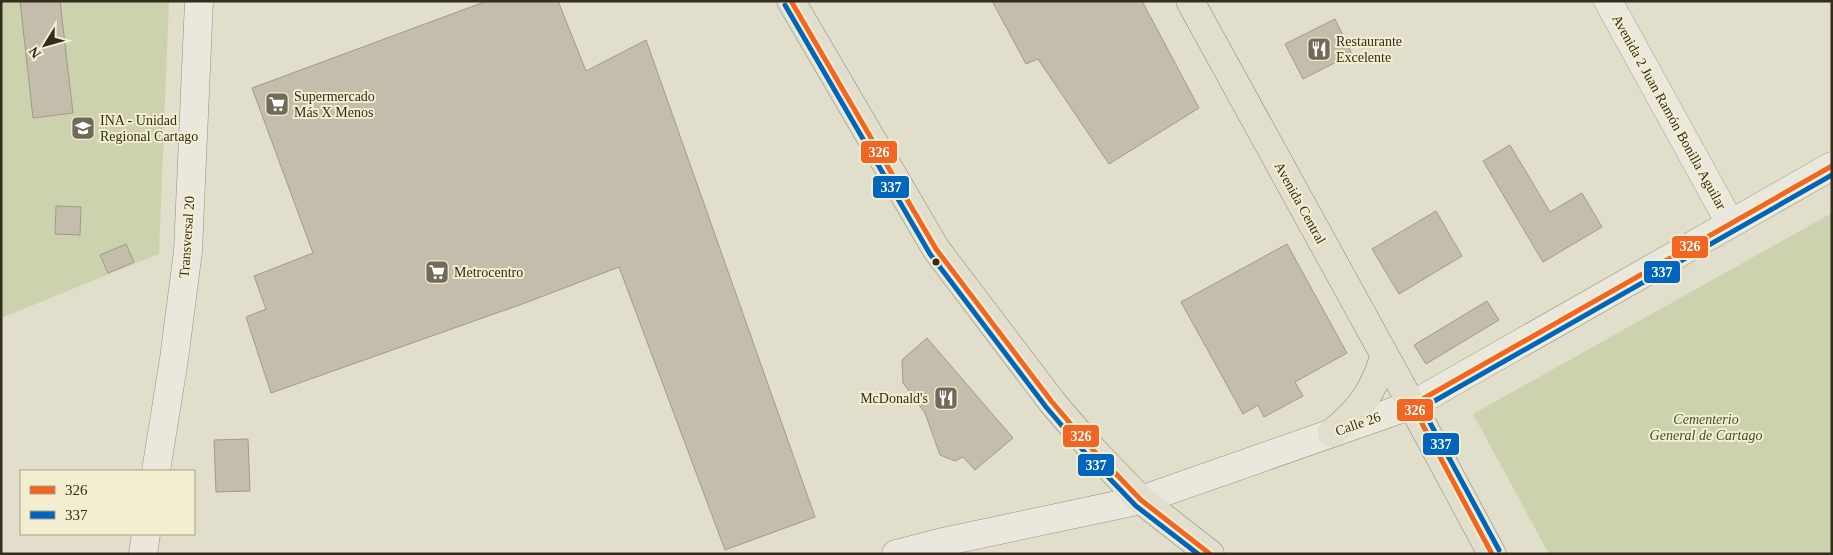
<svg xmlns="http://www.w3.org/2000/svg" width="1833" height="555" font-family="Georgia,serif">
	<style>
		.green { fill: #ccd2ae }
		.building { fill: #c5bdac; stroke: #a19a8b }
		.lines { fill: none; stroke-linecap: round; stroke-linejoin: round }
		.street-casing { stroke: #a6a294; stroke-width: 29 }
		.secondary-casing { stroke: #969284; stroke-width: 29 }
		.primary-casing { stroke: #8c887b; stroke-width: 29 }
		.street { stroke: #eae8dc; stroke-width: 28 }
		.secondary { stroke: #eae8dc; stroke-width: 28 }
		.primary { stroke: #e1dece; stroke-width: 28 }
		.bus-1-casing { stroke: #f3eed0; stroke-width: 9 }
		.bus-2-casing { stroke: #f3eed0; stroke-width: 9 }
		.bus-1 { stroke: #f26522; stroke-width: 5 }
		.bus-2 { stroke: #0065bd; stroke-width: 5 }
		.bus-dot { fill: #342c1d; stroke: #f3eed0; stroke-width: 2 }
		.labels { text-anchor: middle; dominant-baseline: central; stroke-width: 4; stroke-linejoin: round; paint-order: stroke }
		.poi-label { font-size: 14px; fill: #342c1d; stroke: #f3eed0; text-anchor: start }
		.street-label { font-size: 14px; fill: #342c1d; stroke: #f3eed0 }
		.park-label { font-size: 14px; font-style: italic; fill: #3e4f25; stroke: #f3eed0 }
		.line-badge { stroke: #f3eed0; stroke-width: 2 }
		.badge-label { font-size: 14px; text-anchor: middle; font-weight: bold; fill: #fff }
	</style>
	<rect width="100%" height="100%" fill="#e1decb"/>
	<g class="green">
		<path d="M1,1H169L159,254L1,318Z"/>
		<path d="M1832,213V554H1549L1473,414Z"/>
	</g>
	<g class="building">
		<path d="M20,1H60L73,113L33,118Z"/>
		<path d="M487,1H558L586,71L646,40L815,517L725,550L619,267L525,303L271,393L246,317L266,309L254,276L313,253L252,88Z"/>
		<path d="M992,1H1142L1199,108L1109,164L1038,59L1026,64Z"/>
		<path d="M1335,19L1352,54L1303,79L1285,44Z"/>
		<path d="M1510,145L1550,212L1582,193L1602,227L1543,262L1483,161Z"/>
		<path d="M56,206L81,207L80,235L55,234Z"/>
		<path d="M1436,211L1462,256L1399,294L1372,249Z"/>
		<path d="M126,244L134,262L108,273L100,255Z"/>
		<path d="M1287,244L1347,353L1295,382L1303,396L1264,417L1258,405L1243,414L1181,302Z"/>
		<path d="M1487,301L1499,320L1426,364L1414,345Z"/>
		<path d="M927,338L1013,438L975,470L963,457L955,461L940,455L925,413L903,383L902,360Z"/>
		<path d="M248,439L250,491L216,492L214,440Z"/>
	</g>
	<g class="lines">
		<g class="street-casing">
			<path id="street" d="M1608,1L1730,223"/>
		</g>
		<g class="secondary-casing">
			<g id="secondary">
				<path d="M156,471L174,359L188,251L199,1"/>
				<path d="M143,554L146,534"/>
				<path d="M896,554L943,542L1141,500L1412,405L1832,166"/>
			</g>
		</g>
		<g class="primary-casing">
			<g id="primary">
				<path d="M791,1L936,249L1052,402L1093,450L1141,500L1210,554"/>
				<path d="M1190,1L1412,405L1492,554"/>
				<path d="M1332,433C1360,409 1373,393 1384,357"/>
			</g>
		</g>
		<use href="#street" class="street"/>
		<use href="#secondary" class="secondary"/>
		<use href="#primary" class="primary"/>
		<g class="bus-1-casing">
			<g id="bus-1">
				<path d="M791,1L936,249L1052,402L1093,450L1141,500L1210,554"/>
				<path d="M1492,554L1412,405L1832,166"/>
			</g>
		</g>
		<g class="bus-2-casing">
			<g id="bus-2">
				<path d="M785,5L930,254L1046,407L1087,455L1136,506L1198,554"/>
				<path d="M1499,550L1422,408L1832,175"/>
			</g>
		</g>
		<use href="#bus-1" class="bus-1"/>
		<use href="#bus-2" class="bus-2"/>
	</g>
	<defs>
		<g id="restaurant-square" transform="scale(1.25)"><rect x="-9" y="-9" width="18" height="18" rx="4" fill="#716a5a" stroke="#f3eed0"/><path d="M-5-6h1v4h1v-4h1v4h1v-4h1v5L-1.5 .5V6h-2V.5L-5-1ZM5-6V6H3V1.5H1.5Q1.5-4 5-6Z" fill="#fff"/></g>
		<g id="supermarket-square" transform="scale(1.25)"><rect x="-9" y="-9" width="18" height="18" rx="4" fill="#716a5a" stroke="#f3eed0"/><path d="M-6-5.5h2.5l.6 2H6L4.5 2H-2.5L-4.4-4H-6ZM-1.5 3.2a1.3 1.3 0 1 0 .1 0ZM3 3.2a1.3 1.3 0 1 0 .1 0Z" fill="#fff"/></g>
		<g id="university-square" transform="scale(1.25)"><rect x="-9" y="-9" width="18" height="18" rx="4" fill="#716a5a" stroke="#f3eed0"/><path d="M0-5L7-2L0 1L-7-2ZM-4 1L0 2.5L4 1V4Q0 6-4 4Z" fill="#fff"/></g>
	</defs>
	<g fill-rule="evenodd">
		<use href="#restaurant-square" x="1319" y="49"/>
		<use href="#supermarket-square" x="277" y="104"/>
		<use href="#university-square" x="83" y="128"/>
		<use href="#supermarket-square" x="437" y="272"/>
		<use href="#restaurant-square" x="946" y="398"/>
	</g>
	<circle class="bus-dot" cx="936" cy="262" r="4.5"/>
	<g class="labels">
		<g class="poi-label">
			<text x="1336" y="41">Restaurante<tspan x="1336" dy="16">Excelente</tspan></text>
			<text x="294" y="96">Supermercado<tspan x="294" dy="16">Más X Menos</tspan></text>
			<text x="100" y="120">INA - Unidad<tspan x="100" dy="16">Regional Cartago</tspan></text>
			<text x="454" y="272">Metrocentro</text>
			<text x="928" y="398" text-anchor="end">McDonald's</text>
		</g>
		<g class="street-label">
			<text transform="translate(1669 112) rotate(61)">Avenida 2 Juan Ramón Bonilla Aguilar</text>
			<text transform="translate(1300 203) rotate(61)">Avenida Central</text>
			<text transform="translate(187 237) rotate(-86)">Transversal 20</text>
			<text transform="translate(1358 424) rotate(-19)">Calle 26</text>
		</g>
		<g class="park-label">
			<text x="1706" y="419">Cementerio<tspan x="1706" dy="16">General de Cartago</tspan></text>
		</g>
	</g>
	<g class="line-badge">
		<rect x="860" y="140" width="38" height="24" rx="5" fill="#f26522"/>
		<rect x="872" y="175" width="38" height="24" rx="5" fill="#0065bd"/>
		<rect x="1671" y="235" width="38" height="24" rx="5" fill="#f26522"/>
		<rect x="1643" y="260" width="38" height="24" rx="5" fill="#0065bd"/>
		<rect x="1396" y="398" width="38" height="24" rx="5" fill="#f26522"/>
		<rect x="1062" y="424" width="38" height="24" rx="5" fill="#f26522"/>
		<rect x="1422" y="432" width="38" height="24" rx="5" fill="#0065bd"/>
		<rect x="1077" y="453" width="38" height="24" rx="5" fill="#0065bd"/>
	</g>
	<g class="badge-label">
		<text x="879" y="157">326</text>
		<text x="891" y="192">337</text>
		<text x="1690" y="251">326</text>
		<text x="1662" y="277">337</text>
		<text x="1415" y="415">326</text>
		<text x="1081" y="441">326</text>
		<text x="1441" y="449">337</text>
		<text x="1096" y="470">337</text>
	</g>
	<rect width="1833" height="555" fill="none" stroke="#342c1d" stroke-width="5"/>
	<rect x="20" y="470" width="175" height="65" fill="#f3eed0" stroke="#a7a088"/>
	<rect x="30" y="486" width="25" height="8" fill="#f26522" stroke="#a7a088"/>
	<text x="65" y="495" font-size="15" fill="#342c1d">326</text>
	<rect x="30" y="511" width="25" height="8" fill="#0065bd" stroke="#a7a088"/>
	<text x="65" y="520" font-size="15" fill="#342c1d">337</text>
	<g transform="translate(45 45) rotate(233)" stroke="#f3eed0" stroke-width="4" paint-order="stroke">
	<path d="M0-4L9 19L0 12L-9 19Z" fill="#342c1d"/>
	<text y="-8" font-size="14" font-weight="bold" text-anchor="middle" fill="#342c1d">N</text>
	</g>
</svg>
